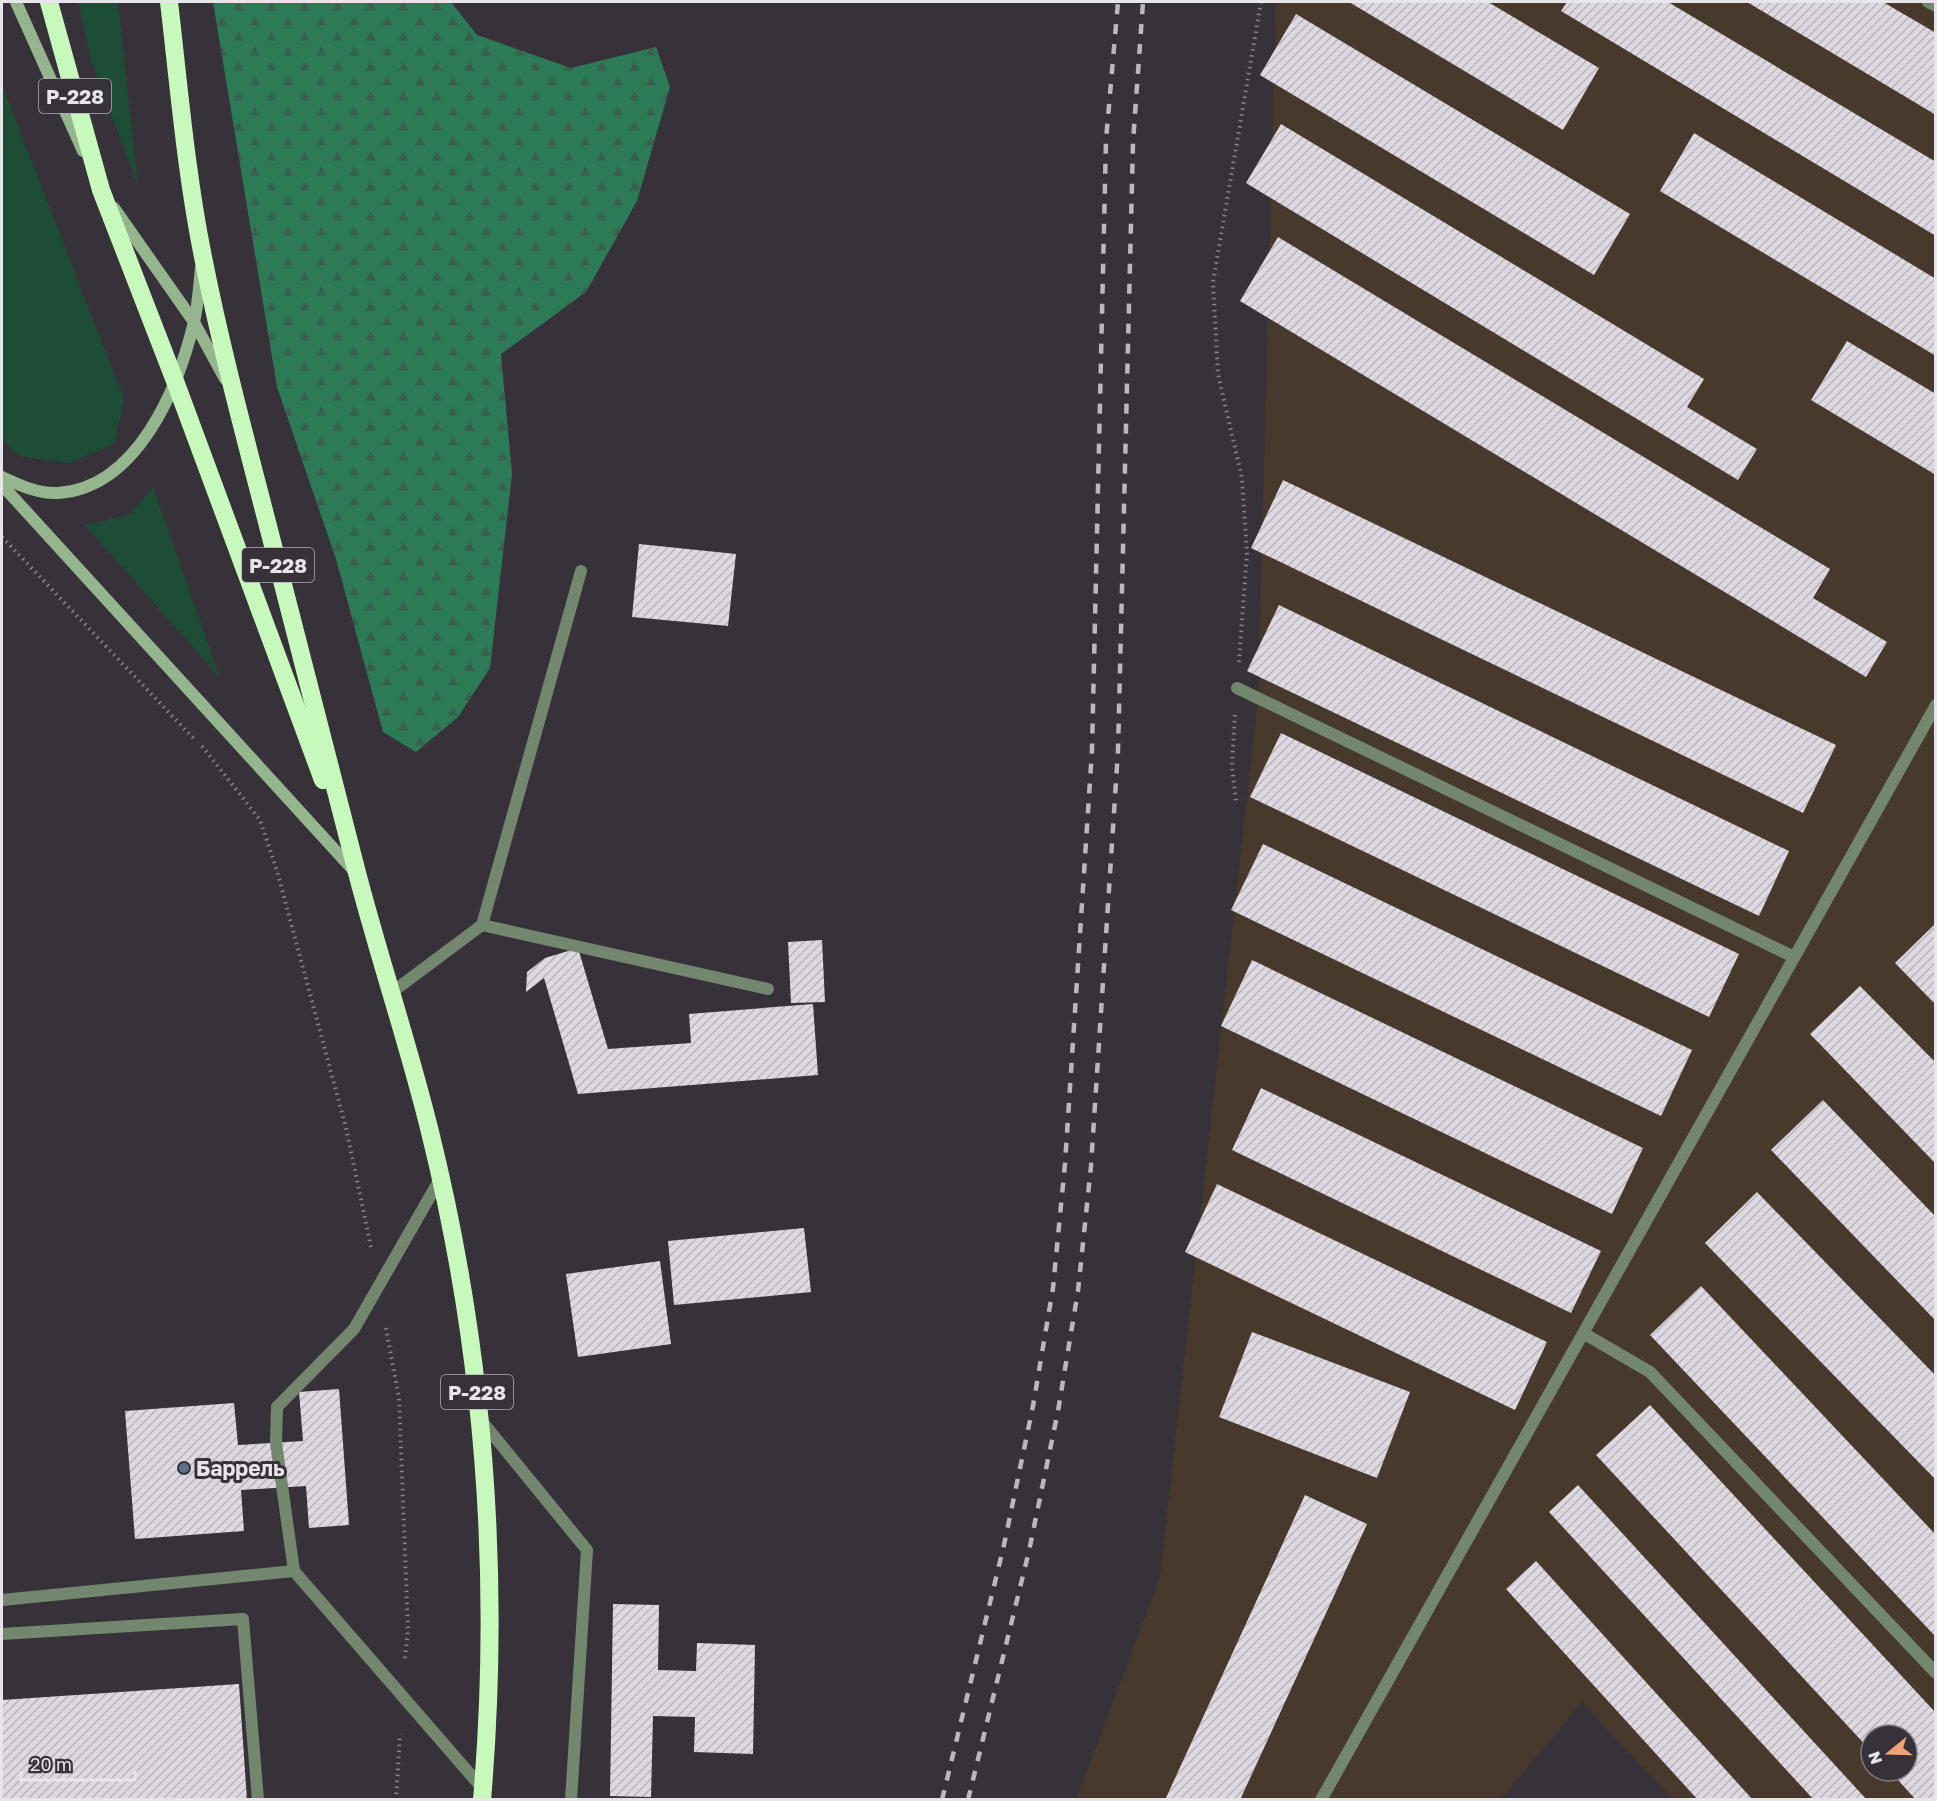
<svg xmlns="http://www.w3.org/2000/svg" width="1937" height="1801" font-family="'Golos Text',sans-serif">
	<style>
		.industrial { fill: #47392b; fill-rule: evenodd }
		.grass { fill: #1d4d36 }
		.forest { fill: url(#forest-firs) }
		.building { fill: url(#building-hatch) }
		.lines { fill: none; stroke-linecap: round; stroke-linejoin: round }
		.path { stroke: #89858b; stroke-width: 4; stroke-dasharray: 1.5 4.5; stroke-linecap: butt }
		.lane { stroke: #73876e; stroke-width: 12 }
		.street { stroke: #73876e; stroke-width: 12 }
		.secondary { stroke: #95b58e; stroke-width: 12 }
		.highway { stroke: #c8f9bc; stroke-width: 18 }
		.rail { stroke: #bbb7bd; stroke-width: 4.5; stroke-dasharray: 10 10; stroke-linecap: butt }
		.service-dot { fill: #5c6f8a; stroke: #373239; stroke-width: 2 }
		.labels { text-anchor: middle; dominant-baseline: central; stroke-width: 6; stroke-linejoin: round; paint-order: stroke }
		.shield { fill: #373239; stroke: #b3afb5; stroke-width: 1.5 }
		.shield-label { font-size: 20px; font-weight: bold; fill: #e8e5ea }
		.poi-label { font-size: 21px; font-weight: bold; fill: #e8e5ea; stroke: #373239; text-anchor: start }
	</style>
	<defs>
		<pattern id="forest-firs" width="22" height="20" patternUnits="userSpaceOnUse" patternTransform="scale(1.5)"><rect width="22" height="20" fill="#2c7a56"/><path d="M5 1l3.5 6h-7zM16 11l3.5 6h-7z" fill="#39604e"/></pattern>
		<pattern id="building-hatch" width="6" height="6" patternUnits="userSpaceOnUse" patternTransform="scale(1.5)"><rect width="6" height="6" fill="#ded8e1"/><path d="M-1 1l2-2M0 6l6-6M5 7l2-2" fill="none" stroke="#b8b3ba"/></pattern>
	</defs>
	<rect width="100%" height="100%" fill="#373239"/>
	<path class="industrial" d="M1276,2H1935V1799H1672L1582,1702L1501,1799L1076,1800L1160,1577L1258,699ZM1871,1735H1907V1771H1871Z"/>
	<g class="grass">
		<path d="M78,2H118L138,186L91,61Z"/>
		<path d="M2,85L124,399L114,444L69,463L18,456L2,439Z"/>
		<path d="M153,487L220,678L85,525L129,515Z"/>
	</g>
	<path class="forest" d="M213,2H451L477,35L571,68L656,47L670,87L637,201L586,292L501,354L512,474L490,668L458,717L416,752L383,732L336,559L277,387Z"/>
	<g class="building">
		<path d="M1349,2H1488L1599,68L1563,130Z"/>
		<path d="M1567,2H1668L1936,162V236L1561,11Z"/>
		<path d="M1747,2H1883L1936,33V115Z"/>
		<path d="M1296,14L1630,214L1594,275L1260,75Z"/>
		<path d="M1281,124L1704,379L1687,407L1757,449L1738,480L1246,183Z"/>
		<path d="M1694,133L1936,279V356L1660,191Z"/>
		<path d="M1278,237L1830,569L1813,598L1887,642L1866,677L1240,301Z"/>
		<path d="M1847,341L1936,394V475L1811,400Z"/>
		<path d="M1283,480L1836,745L1803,813L1251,548Z"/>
		<path d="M639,544L736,554L728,626L632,617Z"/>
		<path d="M1279,605L1789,851L1759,916L1247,671Z"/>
		<path d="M1281,733L1739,954L1709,1017L1250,797Z"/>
		<path d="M1263,844L1692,1050L1661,1116L1231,910Z"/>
		<path d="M1936,923V1005L1895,963Z"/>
		<path d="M822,940L825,1002L791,1003L788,942Z"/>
		<path d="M578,948L608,1049L691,1043L689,1014L813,1004L818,1075L578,1094L544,978L526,992L527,972L545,958Z"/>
		<path d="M1252,960L1643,1148L1612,1214L1221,1026Z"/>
		<path d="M1860,986L1936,1063V1164L1810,1034Z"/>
		<path d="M1261,1088L1601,1251L1571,1313L1232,1150Z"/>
		<path d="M1823,1100L1936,1217V1321L1771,1150Z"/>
		<path d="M1217,1184L1547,1342L1515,1410L1185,1252Z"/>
		<path d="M1757,1192L1936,1376V1480L1705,1243Z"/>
		<path d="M804,1228L811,1292L674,1305L668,1241Z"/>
		<path d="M660,1261L671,1344L578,1357L566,1274Z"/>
		<path d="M1701,1286L1936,1535V1637L1650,1335Z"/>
		<path d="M1252,1332L1410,1392L1377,1478L1219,1417Z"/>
		<path d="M339,1389L349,1525L309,1528L306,1486L241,1490L244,1531L135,1539L125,1411L234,1403L238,1445L303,1441L299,1392Z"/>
		<path d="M1650,1405L1936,1713V1800H1916L1890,1771H1907V1735H1871V1751L1596,1455Z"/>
		<path d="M1578,1485L1867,1800H1814L1549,1512Z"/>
		<path d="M1305,1495L1367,1524L1240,1800H1165Z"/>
		<path d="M1536,1561L1753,1800H1698L1506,1589Z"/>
		<path d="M613,1604L659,1605L658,1670L696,1671L697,1643L755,1645L753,1754L694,1752L695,1717L653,1716L651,1797L610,1796Z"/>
		<path d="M239,1684L247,1800H2V1700Z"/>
	</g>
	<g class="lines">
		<g class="path">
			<path d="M2,537L196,741"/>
			<path d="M1239,662L1247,553L1242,478L1218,374L1213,282L1261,2"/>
			<path d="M1235,715L1232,766L1236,802"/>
			<path d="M202,746L260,820L277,871L346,1128L371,1247"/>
			<path d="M386,1328L399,1398L408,1630L405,1658"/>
			<path d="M396,1800L400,1734"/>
		</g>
		<g class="lane">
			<path d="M1928,2L1936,6"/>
			<path d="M1237,688L1794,957"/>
			<path d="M482,925L768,989"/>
			<path d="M391,993L482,925L581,571"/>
			<path d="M440,1179L354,1329L277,1407L276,1443L294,1571L483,1789"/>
			<path d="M1583,1333L1650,1372L1936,1673"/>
			<path d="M480,1419L587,1550L571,1800"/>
			<path d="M2,1600L294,1571"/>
			<path d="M2,1634L243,1619L258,1800"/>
		</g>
		<path class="street" d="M1321,1800L1936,705"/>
		<g class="secondary">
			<path d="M16,2L83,151"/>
			<path d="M114,208L194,322L225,379"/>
			<path d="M2,477C19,485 38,494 58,493C137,488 178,389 194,322C198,305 199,286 201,268"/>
			<path d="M2,485L355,872"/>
		</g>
		<g class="highway">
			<path d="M49,2L101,190L175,381L323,780"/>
			<path d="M169,2C179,87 186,173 203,257C221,348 245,437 268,526C297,639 326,752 355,865C378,955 408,1042 430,1132C484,1350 501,1576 482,1800"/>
		</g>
		<g class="rail">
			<path d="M942,1800L1004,1545L1033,1406L1053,1288L1065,1164L1092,750L1106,140L1118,2"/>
			<path d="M968,1800L1029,1551L1058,1411L1078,1291L1091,1166L1118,751L1133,142L1143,2"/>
		</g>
	</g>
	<circle class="service-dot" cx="184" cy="1468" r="6"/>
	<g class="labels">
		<g class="shield">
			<rect x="39" y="79" width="72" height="34" rx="4.5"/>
			<rect x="242" y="548" width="72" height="34" rx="4.5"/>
			<rect x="441" y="1375" width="72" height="34" rx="4.5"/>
		</g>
		<g class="shield-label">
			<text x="75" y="96">Р-228</text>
			<text x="278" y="565">Р-228</text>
			<text x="477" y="1392">Р-228</text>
		</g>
		<g class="poi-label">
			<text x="196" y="1468">Баррель</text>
		</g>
	</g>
	<rect width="1937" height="1801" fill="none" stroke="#e8e5ea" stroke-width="6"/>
	<g transform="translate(1889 1753) rotate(251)"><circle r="28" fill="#373239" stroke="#7e7a80" stroke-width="1.5"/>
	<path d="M0-4.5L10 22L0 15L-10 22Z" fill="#efa376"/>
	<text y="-9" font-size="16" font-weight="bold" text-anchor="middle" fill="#e8e5ea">N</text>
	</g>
	<path d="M21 1771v9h114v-9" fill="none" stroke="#e8e5ea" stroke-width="3"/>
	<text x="30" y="1771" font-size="18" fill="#e8e5ea" stroke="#373239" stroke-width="4.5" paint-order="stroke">20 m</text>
</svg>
